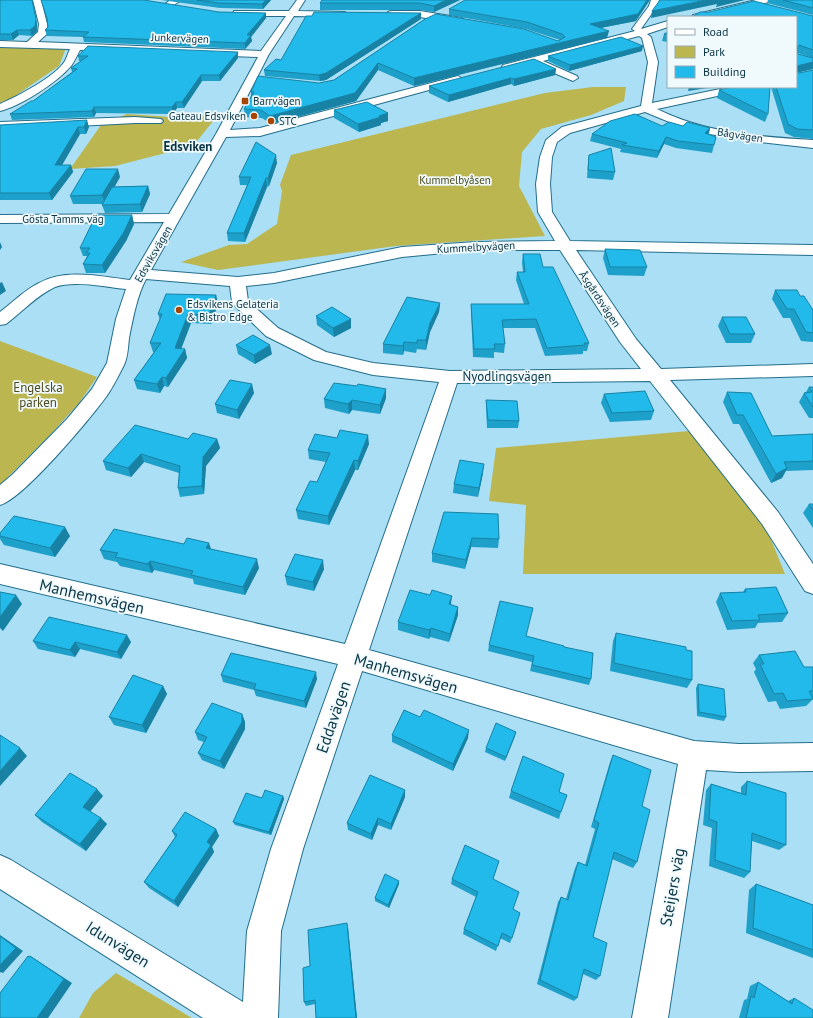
<svg xmlns="http://www.w3.org/2000/svg" width="813" height="1018" font-family="'PT Sans',sans-serif">
	<style>
		.green { fill: #bbb64f }
		.lines { fill: none; stroke-linecap: round; stroke-linejoin: round }
		.minor-casing { stroke: #226e8a; stroke-width: 2 }
		.minor { fill: #fff; fill-rule: evenodd }
		.wall { fill: #1da0c9 }
		.shaded-wall { fill: #1882a4 }
		.building { fill: #22baea; stroke: #1882a4 }
		.poi-dot { fill: #a64500; stroke: #f0f9fc; stroke-width: 1.5 }
		.labels { text-anchor: middle; dominant-baseline: central; stroke-width: 3.5; stroke-linejoin: round; paint-order: stroke }
		.far-street-label { font-size: 11px; fill: #093444; stroke: #f0f9fc }
		.far-poi-label { font-size: 11px; fill: #093444; stroke: #f0f9fc; text-anchor: start }
		.far-park-label { font-size: 11px; fill: #4e4c1e; stroke: #f0f9fc }
		.far-quarter-label { font-size: 13px; font-weight: bold; fill: #093444; stroke: #f0f9fc }
		.street-label { font-size: 13px; fill: #093444; stroke: #f0f9fc }
		.park-label { font-size: 13px; fill: #4e4c1e; stroke: #f0f9fc }
		.near-street-label { font-size: 16px; fill: #093444; stroke: #f0f9fc }
	</style>
	<rect width="100%" height="100%" fill="#aadff6"/>
	<g class="green">
		<path d="M0,46L66,48L59,66L15,96L0,103Z"/>
		<path d="M593,87H626L624,101L591,115L541,129L522,152L519,186L545,236L396,246L218,270L181,262L229,245L247,244L277,224L282,191L280,185L291,155L545,93Z"/>
		<path d="M127,114L171,117L218,115L193,146L115,166L70,169L101,125Z"/>
		<path d="M0,341L97,377L79,403L49,436L0,485Z"/>
		<path d="M689,431L763,520L785,574H523L526,505L489,501L496,448Z"/>
		<path d="M116,973L192,1018H79L93,993Z"/>
	</g>
	<g class="lines">
		<g class="minor-casing">
			<g id="minor">
				<path d="M33,0H41L47,24L48,33L38,42L261,51L286,16H237L234,15L233,13L234,11H289L297,0H305L298,11L345,12L346,14L345,16L342,17L294,16L269,54L230,130L260,128L458,76L463,79L462,81L260,136L226,137L151,270L238,277L274,273L402,247L476,242L555,241L538,212L536,184L540,157L546,140L562,127L641,106L648,62L642,38L639,36L543,61L577,76L578,78L573,81L533,64L507,70L502,67L503,65L635,31L632,29L649,6L651,0H659L657,6L641,29L668,21V27L647,34L651,37L658,62L652,103L730,87H750L745,90L657,109C704,133 761,137 813,140V148L750,141L704,133L679,126L645,112L570,133L557,142L552,157L550,184L552,212L570,241L813,245V255L576,250L636,339L661,369L813,364V376L670,380L778,512L813,564V594L805,591L762,524L650,381L457,383L369,650L694,741L739,744L813,743V771L739,772L706,770L668,1018H632L678,764L362,671L303,849L281,931L278,1018H203L0,889V855L11,860L243,1002L247,931L271,849L338,664L0,584V564L345,644L439,382L373,375L314,360L266,336L234,305L232,302L230,286L146,279C137,296 133,318 129,338C128,346 128,357 124,365C119,375 113,387 106,397C89,420 24,498 0,505V485L12,475L67,419L92,389L107,363L116,319L126,289C106,287 74,280 55,287C37,295 22,312 6,324L0,325V312C13,302 25,290 39,283C66,268 102,277 130,280L164,222L0,223V215L169,214L216,134L258,57L80,50C77,55 75,61 71,66C58,82 19,107 0,111V104C18,96 55,77 65,61C67,57 68,53 70,49L0,47V41L27,42L38,32L39,24ZM476,250H560L620,342L641,369L450,371L373,363L326,352L278,328L248,301L246,286L274,283L402,257Z"/>
				<path d="M171,0H182L170,7H164L163,5Z"/>
				<path d="M756,0H770L769,2L707,17H692L693,15Z"/>
				<path d="M391,11H420L462,18L466,21L462,24L420,17L388,16L387,14L388,12Z"/>
				<path d="M135,117L161,119L163,121L161,123H135L0,130V122Z"/>
			</g>
		</g>
		<use href="#minor" class="minor"/>
	</g>
	<g class="wall">
		<path d="M0,0H32L37,24V31L32,36L19,35L13,40H0Z"/>
		<path d="M161,0H271L263,9L220,8Z"/>
		<path d="M460,0L434,12L420,10H320V3Z"/>
		<path d="M768,0H813V15L767,3Z"/>
		<path d="M449,9L636,21L601,28L607,38L414,86L378,70L356,101L271,124L262,118L245,117L244,109L251,96V92L319,83L334,80L425,19L558,41L560,40L526,29L449,15Z"/>
		<path d="M219,12L266,13V18L251,37L252,41L245,49L84,42L83,37L47,36L45,30L48,27L47,18Z"/>
		<path d="M796,17H813V58L798,53V54L813,58V69L798,72L799,73L813,70V139L794,137L785,133L771,87H796Z"/>
		<path d="M421,19L326,80L320,81L265,76L264,70L281,60Z"/>
		<path d="M668,32V42L662,41L664,34Z"/>
		<path d="M642,51L569,71L548,61V56Z"/>
		<path d="M78,56L238,58L220,81H202L184,108H177L173,114L96,113L94,117L12,120L10,114L33,101L72,72L71,68L81,61H79Z"/>
		<path d="M556,69L555,75L514,86L511,84L448,102L429,93V86Z"/>
		<path d="M719,90L768,114L765,122L717,98Z"/>
		<path d="M334,110L388,113V121L381,123V125L359,132L334,118Z"/>
		<path d="M0,125L89,127L86,134H80L62,165H71L73,172L52,200H0Z"/>
		<path d="M662,126L710,128L709,134L714,145L712,153L676,148L664,144L657,158L620,152L621,149L590,141L592,134Z"/>
		<path d="M589,155L615,172L613,180L587,178L588,163Z"/>
		<path d="M277,163L269,186L267,187L245,242L228,241L227,233L247,185H240L239,177Z"/>
		<path d="M120,177L114,187L148,186L150,194L142,212L105,213L102,205L103,204H73L70,196Z"/>
		<path d="M132,215L134,224L126,241L105,273H86L83,264L87,256H83L80,248Z"/>
		<path d="M605,249L647,267L644,276L608,275L603,258Z"/>
		<path d="M523,254L543,267L589,343L587,351H583V354L545,356L535,328H503L505,344L504,353L494,352V358L473,357L471,312V304H524L516,280L517,272H523L522,262Z"/>
		<path d="M775,290L800,296L813,310V342L801,341L790,318H783L772,299Z"/>
		<path d="M216,295L218,304L211,324L191,323L181,349H185L187,358L168,387L164,386L160,393L137,389L134,380L154,352H153L150,343L160,320L158,314Z"/>
		<path d="M440,303L439,312L430,332L426,350L417,349L416,353L404,351L403,355L383,353V344Z"/>
		<path d="M316,316L351,319V328L334,337L317,325Z"/>
		<path d="M722,317L755,334L751,343H726L718,326Z"/>
		<path d="M236,345L272,354L255,364L238,354Z"/>
		<path d="M809,387H813V418H809L799,402L804,393L806,392Z"/>
		<path d="M727,392L772,436L813,434V470L786,471L782,478L771,483L739,424H733L723,402Z"/>
		<path d="M254,393L239,419L217,413L215,404Z"/>
		<path d="M604,394L654,411L651,420L610,422L601,403Z"/>
		<path d="M386,398L380,414L352,410L349,414L325,408L324,399Z"/>
		<path d="M486,400L519,421L518,428H487L486,408Z"/>
		<path d="M188,439H217L220,448L206,466L204,494L180,497L178,488L179,473L144,462L131,477L106,470L103,461Z"/>
		<path d="M369,444L358,470H355L329,525L298,519L296,510L317,482L326,462L309,459L308,450Z"/>
		<path d="M483,473L478,497L453,493L454,484Z"/>
		<path d="M809,504H813V528L803,513Z"/>
		<path d="M444,512L499,539L498,548L471,547L465,569L432,562V553Z"/>
		<path d="M0,533L70,536L55,557L4,545L0,539Z"/>
		<path d="M211,549L259,568L245,595L194,584L193,579L154,570L152,573L120,566L117,562L104,559L100,550Z"/>
		<path d="M324,569L314,591L287,585L285,576Z"/>
		<path d="M745,589L788,613L782,622L758,623L755,628L727,630L716,602L720,593L743,592Z"/>
		<path d="M451,605L458,607V615L449,642L430,637L429,639L398,630V622Z"/>
		<path d="M616,633L686,650L692,680L687,688L610,671L613,641Z"/>
		<path d="M526,636L564,647L591,679L589,685L530,671L532,662L488,651L489,645Z"/>
		<path d="M33,641L131,642L121,659L80,649L75,657L38,649Z"/>
		<path d="M759,655L804,667H813V699L806,706L780,709L776,701L768,702L754,672L756,669L753,663Z"/>
		<path d="M221,675L317,679L306,708L256,696L254,690L223,682Z"/>
		<path d="M698,684L726,717L724,721L697,716L696,688Z"/>
		<path d="M163,686L167,694L146,733L114,725L109,717Z"/>
		<path d="M242,714L245,722V729L224,769L202,760L198,753L204,742L198,740L195,732Z"/>
		<path d="M420,717L468,738L453,771L392,742V735Z"/>
		<path d="M515,736L505,761L485,752L486,748Z"/>
		<path d="M613,755L642,806L637,862L633,868L612,859L593,937L600,976L596,980L583,974L577,998L574,1001L537,984L558,902L561,897L566,899L575,868L578,862L585,865L595,829L591,827L610,762Z"/>
		<path d="M747,781L786,845L779,850L752,841L750,872L744,878L709,866L712,828L703,825L706,790L711,784L741,793V787Z"/>
		<path d="M405,790V797L391,830L378,825L372,840L348,830L347,823Z"/>
		<path d="M511,791L559,792L561,812L559,819L509,798Z"/>
		<path d="M103,796L90,811L107,824L86,851L42,822L35,815Z"/>
		<path d="M283,796L284,799L271,835L235,825L233,822L262,798Z"/>
		<path d="M216,829L219,836L212,847L214,852L178,907L149,888L144,882L175,837L172,831Z"/>
		<path d="M499,861L493,879L513,909L512,938L510,943L500,938L496,951L463,934L464,929L476,897L451,884L452,879Z"/>
		<path d="M399,881V884L389,908L375,901V898Z"/>
		<path d="M756,884L813,905V958L746,933L749,890Z"/>
		<path d="M348,928L357,1018H316L315,1004L306,1006L304,1002L310,966Z"/>
		<path d="M758,982L788,1001L794,998L813,1018H739L744,1000L747,999L750,986Z"/>
	</g>
	<g class="shaded-wall">
		<path d="M32,0L37,24V31L32,36L30,30Z"/>
		<path d="M266,0H271L263,9L262,4Z"/>
		<path d="M446,0H460L434,12V6Z"/>
		<path d="M647,0H650L636,21L589,30L590,24Z"/>
		<path d="M706,0H745L716,7L717,4L651,18L652,11Z"/>
		<path d="M266,13V18L251,37L252,41L245,49V43L247,35Z"/>
		<path d="M421,13V19L326,80L320,81L319,75Z"/>
		<path d="M17,30L19,35L13,40L11,34Z"/>
		<path d="M609,31L607,38L414,86V78Z"/>
		<path d="M643,46L642,51L569,71L570,65Z"/>
		<path d="M238,52V58L220,81L219,75Z"/>
		<path d="M813,62V69L796,73L797,66Z"/>
		<path d="M378,63V70L356,101L271,124L270,116Z"/>
		<path d="M556,69L555,75L514,86V79Z"/>
		<path d="M201,75L202,81L184,108L182,102Z"/>
		<path d="M511,78V84L448,102L449,95Z"/>
		<path d="M689,87H714L688,91Z"/>
		<path d="M176,102L177,108L173,114L172,107Z"/>
		<path d="M94,107L96,113L94,117L92,111Z"/>
		<path d="M388,113V121L381,123V125L359,132L358,124L379,116Z"/>
		<path d="M87,120L89,127L86,134L84,127Z"/>
		<path d="M78,127L80,134L58,172L55,165Z"/>
		<path d="M710,128L708,135L705,133Z"/>
		<path d="M666,137L664,144L657,158L659,151Z"/>
		<path d="M276,155L277,163L269,186L268,178Z"/>
		<path d="M71,165L73,172L52,200L49,193Z"/>
		<path d="M118,169L120,177L105,204L102,195Z"/>
		<path d="M266,178L267,187L245,242L244,233Z"/>
		<path d="M148,186L150,194L142,212L140,204Z"/>
		<path d="M132,215L134,224L126,241L105,273L102,265Z"/>
		<path d="M0,242L2,247L0,250Z"/>
		<path d="M2,282L6,291L0,295V283Z"/>
		<path d="M216,295L218,304L211,324L209,315Z"/>
		<path d="M440,303L439,312L430,332L426,350V340L430,323Z"/>
		<path d="M188,314L191,323L178,357L175,348Z"/>
		<path d="M351,319V328L334,337L333,328Z"/>
		<path d="M404,342V351L403,355V346Z"/>
		<path d="M270,345L272,354L255,364L254,355Z"/>
		<path d="M185,349L187,358L168,387L166,378Z"/>
		<path d="M162,377L164,386L160,393L157,384Z"/>
		<path d="M252,384L254,393L239,419L237,410Z"/>
		<path d="M386,389V398L380,414V405Z"/>
		<path d="M352,400V410L349,414L348,404Z"/>
		<path d="M368,435L369,444L358,470V461Z"/>
		<path d="M217,439L220,448L206,466L204,494L202,486L203,457Z"/>
		<path d="M141,454L144,462L131,477L128,468Z"/>
		<path d="M354,460L355,470L329,525L328,516Z"/>
		<path d="M484,464L483,473L478,497L479,488Z"/>
		<path d="M787,468L782,478L771,483L776,474Z"/>
		<path d="M65,527L70,536L55,557L50,548Z"/>
		<path d="M472,538L471,547L465,569L466,560Z"/>
		<path d="M209,543L212,552L206,548Z"/>
		<path d="M257,559L259,568L245,595L243,587Z"/>
		<path d="M323,560L324,569L314,591L313,582Z"/>
		<path d="M150,561L154,570L152,573L148,564Z"/>
		<path d="M16,595L22,604L3,631L0,628V617Z"/>
		<path d="M452,596L451,604L448,613L449,604Z"/>
		<path d="M458,607V615L449,642L450,634Z"/>
		<path d="M431,628L430,637L429,639V630Z"/>
		<path d="M127,635L131,642L121,659L117,652Z"/>
		<path d="M75,642L80,649L75,657L70,650Z"/>
		<path d="M316,672L317,679L306,708L304,701Z"/>
		<path d="M163,686L167,694L146,733L142,725Z"/>
		<path d="M242,714L245,722V729L224,769L220,761Z"/>
		<path d="M469,730L468,738L453,771V764Z"/>
		<path d="M516,732L515,736L505,761L506,757Z"/>
		<path d="M20,748L27,756L0,786V771Z"/>
		<path d="M97,789L103,796L89,813L83,807Z"/>
		<path d="M405,790V797L391,830V824Z"/>
		<path d="M283,796L284,799L271,835L269,832Z"/>
		<path d="M101,818L107,824L86,851L80,844Z"/>
		<path d="M378,818V825L372,840L371,834Z"/>
		<path d="M216,829L219,836L212,847L214,852L178,907L174,901L207,842Z"/>
		<path d="M399,881V884L389,908L388,905Z"/>
		<path d="M347,923L348,928L357,1018H356Z"/>
		<path d="M0,935L23,951L3,973L0,972Z"/>
		<path d="M30,956L38,961L72,983L48,1018H37Z"/>
	</g>
	<g class="building">
		<path d="M0,0H32L36,19L35,26L30,30H17L11,34H0Z"/>
		<path d="M41,0H144L219,12L266,13L247,35H251L245,43L83,37L89,32L45,30L48,27L47,18Z"/>
		<path d="M197,0H266L262,4L219,3Z"/>
		<path d="M322,0H446L434,6L420,3H320Z"/>
		<path d="M465,0H647L638,14L590,24L609,31L414,78L378,63L355,93L270,116L261,110L244,109L254,92H251L258,76L319,83L334,80L425,19L436,14L524,29L558,41L565,37L562,34L527,22L449,9Z"/>
		<path d="M660,0H706L652,11Z"/>
		<path d="M783,0H813V8Z"/>
		<path d="M754,1L813,16V50L799,45L797,47L798,54L813,58V62L797,66V71L799,73L813,70V130L797,129L788,124L776,87H796V17H692L700,12H709Z"/>
		<path d="M314,12L421,13L326,73L319,75L264,70L276,59L281,60L306,16H312Z"/>
		<path d="M668,32V35L664,34Z"/>
		<path d="M621,37L643,46L570,65L548,56Z"/>
		<path d="M88,46L238,52L219,75H201L182,102H176L172,107H94L92,111L10,114L31,101H33L77,69L71,68L88,56H78Z"/>
		<path d="M534,59L556,69L514,79L511,78L449,95L429,86Z"/>
		<path d="M732,87H770L768,114L719,90Z"/>
		<path d="M367,102L388,113L379,116L381,117L358,124L334,110Z"/>
		<path d="M635,114L662,126L669,122L683,126L687,122L710,128L705,133L716,137L714,145L678,141L666,137L659,151L622,145L627,143L592,134L610,121Z"/>
		<path d="M87,120L84,127H78L55,165H71L49,193H0V125Z"/>
		<path d="M256,142L276,155L268,178H266L244,233H227L251,177H239Z"/>
		<path d="M611,148L615,172L588,170L589,155Z"/>
		<path d="M86,169H118L102,195L70,196Z"/>
		<path d="M148,186L140,204L102,205L112,187Z"/>
		<path d="M96,215H132L124,232L102,265L83,264L90,253H86L90,248H80Z"/>
		<path d="M605,249L640,250L647,267H610Z"/>
		<path d="M523,254H540L543,267H553L589,343H584L585,345L547,348L536,319L502,320L505,344H494L495,349H474L471,304H529L517,272H525Z"/>
		<path d="M775,290H797L800,296H804L813,310V333L806,332L794,309H787Z"/>
		<path d="M166,294L216,295L209,315L188,314L175,348L185,349L166,378L162,377L157,384L134,380L161,343H150L162,314H158Z"/>
		<path d="M407,297L440,303L430,323L426,340H417V343L404,342L403,346L383,344Z"/>
		<path d="M332,307L351,319L333,328L316,316Z"/>
		<path d="M722,317H746L755,334H730Z"/>
		<path d="M253,335L270,345L254,355L236,345Z"/>
		<path d="M230,380L252,384L237,410L215,404Z"/>
		<path d="M334,383L357,386L358,384L386,389L380,405L352,400L348,404L324,399Z"/>
		<path d="M809,387H813V407L804,393L812,392Z"/>
		<path d="M645,391L654,411L612,413L604,394Z"/>
		<path d="M727,392L751,393L772,436L813,434V461L784,462L787,468L776,474L743,415H737Z"/>
		<path d="M486,400L517,401L519,421L488,420Z"/>
		<path d="M135,425L188,439L193,433L217,439L203,457L202,486L178,488L180,466L141,454L128,468L103,461Z"/>
		<path d="M340,430L368,435L358,461L354,460L328,516L296,510L310,481L317,482L330,453L308,450L315,434L337,438Z"/>
		<path d="M460,460L484,464L479,488L454,484Z"/>
		<path d="M809,504H813V510Z"/>
		<path d="M444,512L498,514L499,539L472,538L466,560L432,553Z"/>
		<path d="M14,516L65,527L50,548L0,536V533Z"/>
		<path d="M114,529L184,544L187,538L209,543L206,548L257,559L243,587L191,575L193,571L150,561L148,564L115,557L118,553L100,550Z"/>
		<path d="M295,554L323,560L313,582L285,576Z"/>
		<path d="M776,587L788,613L758,615L760,620L732,621L720,593L746,592L745,589Z"/>
		<path d="M410,590L430,595L432,590L452,596L449,604L458,607L450,634L431,628L429,630L398,622Z"/>
		<path d="M0,592L16,595L0,617Z"/>
		<path d="M500,601L533,608L526,636L564,646V647L593,653L591,679L532,665L534,656L489,645Z"/>
		<path d="M49,617L127,635L117,652L75,642L70,650L33,641Z"/>
		<path d="M616,633L686,647V650L692,651V680L614,663Z"/>
		<path d="M795,651L804,667H813V691H809L813,699L787,701L783,693L774,694L760,664H764L759,655Z"/>
		<path d="M231,653L316,672L304,701L254,689L256,684L221,675Z"/>
		<path d="M133,675L163,686L142,725L109,717Z"/>
		<path d="M698,684L724,689L726,717L699,712Z"/>
		<path d="M212,703L242,714V722L220,761L198,753L207,737L195,732Z"/>
		<path d="M404,710L420,717L424,710L469,730L453,764L392,735Z"/>
		<path d="M496,723L516,732L506,757L486,748Z"/>
		<path d="M0,735L20,748L0,771Z"/>
		<path d="M613,755L651,770L642,806L650,810L637,862L614,852L593,937L607,943L600,976L584,969L577,998L540,980L561,897L568,900L578,862L587,866L599,823L594,820Z"/>
		<path d="M523,756L564,774L559,792L567,795L561,812L511,791Z"/>
		<path d="M70,773L97,789L83,807L101,818L80,844L35,815Z"/>
		<path d="M370,775L405,790L391,824L378,818L371,834L347,823Z"/>
		<path d="M747,781L786,793V845L752,833L750,872L715,860L717,822L709,819L711,784L746,795Z"/>
		<path d="M265,790L283,796L269,832L233,822L246,793L262,798Z"/>
		<path d="M185,812L216,829L207,842L211,845L174,901L144,882L177,835L172,831Z"/>
		<path d="M465,845L499,861L493,879L519,892L513,909L520,913L512,938L502,933L498,946L464,929L478,892L452,879Z"/>
		<path d="M385,874L399,881L388,905L375,898Z"/>
		<path d="M756,884L813,905V950L753,928Z"/>
		<path d="M347,923L356,1018H316L315,1000L304,1002L303,968L310,966L308,930Z"/>
		<path d="M0,936L16,948L0,965Z"/>
		<path d="M28,956L30,957V956L64,979L37,1018H0V993Z"/>
		<path d="M758,982L792,1004L794,998L813,1010V1018H746L751,996L754,998Z"/>
	</g>
	<g class="poi-dot">
		<rect x="241" y="97" width="8" height="8" rx="2"/>
		<circle cx="254" cy="116" r="4"/>
		<circle cx="271" cy="121" r="4"/>
		<circle cx="179" cy="310" r="4"/>
	</g>
	<g class="labels">
		<g class="far-street-label">
			<text transform="translate(180 38) rotate(2)">Junkervägen</text>
			<text transform="translate(740 135) rotate(9)">Bågvägen</text>
			<text x="63" y="219">Gösta Tamms väg</text>
			<text transform="translate(476 247) rotate(-3)">Kummelbyvägen</text>
			<text transform="translate(153 254) rotate(-60)">Edsviksvägen</text>
			<text transform="translate(600 299) rotate(56)">Åsgårdsvägen</text>
		</g>
		<g class="far-poi-label">
			<text x="253" y="101">Barrvägen</text>
			<text x="246" y="116" text-anchor="end">Gateau Edsviken</text>
			<text x="279" y="121">STC</text>
			<text x="187" y="304">Edsvikens Gelateria<tspan x="187" dy="13">&amp; Bistro Edge</tspan></text>
		</g>
		<g class="far-park-label">
			<text x="455" y="180">Kummelbyåsen</text>
		</g>
		<g class="far-quarter-label">
			<text x="188" y="146">Edsviken</text>
		</g>
		<g class="street-label">
			<text x="507" y="376">Nyodlingsvägen</text>
		</g>
		<g class="park-label">
			<text x="38" y="387">Engelska<tspan x="38" dy="15">parken</tspan></text>
		</g>
		<g class="near-street-label">
			<text transform="translate(92 596) rotate(13)">Manhemsvägen</text>
			<text transform="translate(406 673) rotate(16)">Manhemsvägen</text>
			<text transform="translate(333 717) rotate(-71)">Eddavägen</text>
			<text transform="translate(672 887) rotate(-80)">Steijers väg</text>
			<text transform="translate(118 944) rotate(32)">Idunvägen</text>
		</g>
	</g>
	<rect x="667" y="16" width="130" height="72" fill="#f0f9fc" stroke="#94aab2"/>
	<rect x="675" y="29" width="20" height="6" fill="#ffffff" stroke="#94aab2"/>
	<text x="703" y="36" font-size="12" fill="#093444">Road</text>
	<rect x="675" y="46" width="20" height="12" fill="#bbb64f" stroke="#94aab2"/>
	<text x="703" y="56" font-size="12" fill="#093444">Park</text>
	<rect x="675" y="66" width="20" height="12" fill="#22baea" stroke="#94aab2"/>
	<text x="703" y="76" font-size="12" fill="#093444">Building</text>
</svg>
